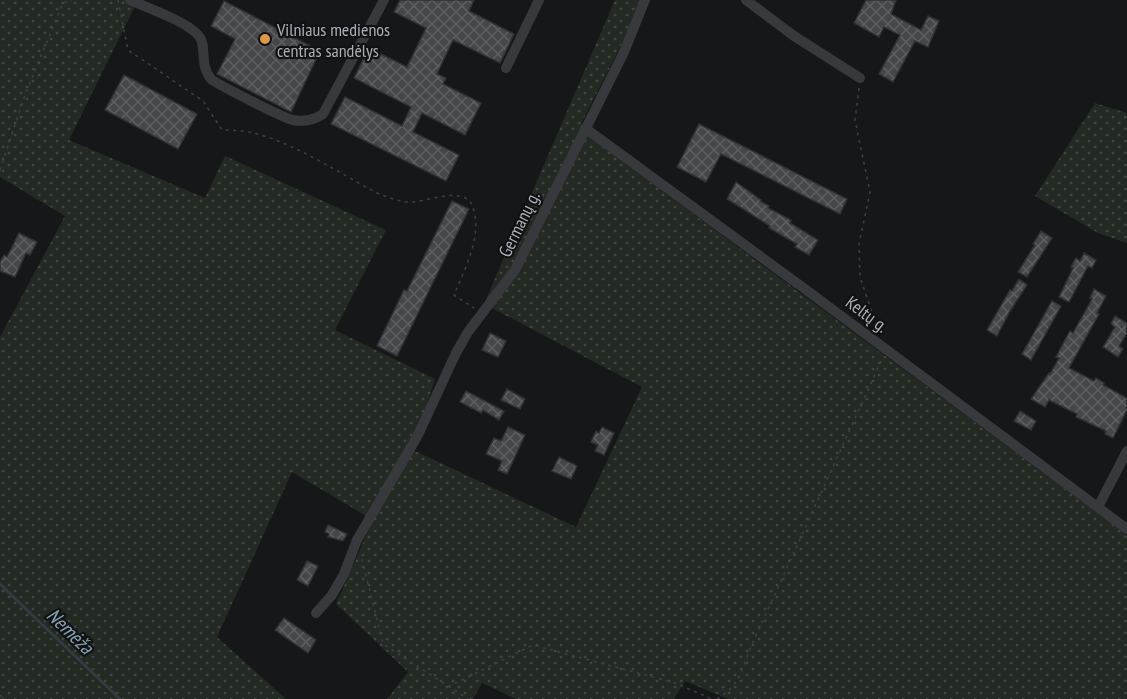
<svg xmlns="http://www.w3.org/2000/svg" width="1127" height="699" font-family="'PT Sans Narrow',sans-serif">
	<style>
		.grass { fill: url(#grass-dots) }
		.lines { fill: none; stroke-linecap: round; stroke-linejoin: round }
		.stream { stroke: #313b40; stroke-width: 3 }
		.building { fill: url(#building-cross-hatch); stroke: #313134; stroke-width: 1.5 }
		.path { stroke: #3e4044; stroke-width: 1.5; stroke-dasharray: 3 4.5; stroke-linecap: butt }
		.street { stroke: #38393d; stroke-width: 10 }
		.poi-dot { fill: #e09747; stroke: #111213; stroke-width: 2 }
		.labels { text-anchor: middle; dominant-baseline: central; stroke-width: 4.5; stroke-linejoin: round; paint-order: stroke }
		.poi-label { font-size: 18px; fill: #aab0b7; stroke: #111213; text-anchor: start }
		.street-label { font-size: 18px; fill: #aab0b7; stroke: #111213 }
		.water-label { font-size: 20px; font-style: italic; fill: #84a1ae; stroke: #111213 }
	</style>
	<defs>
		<pattern id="grass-dots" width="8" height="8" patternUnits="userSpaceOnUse" patternTransform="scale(1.5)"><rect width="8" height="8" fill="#232a23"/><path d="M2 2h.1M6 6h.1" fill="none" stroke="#404641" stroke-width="1.8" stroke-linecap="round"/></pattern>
		<pattern id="building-cross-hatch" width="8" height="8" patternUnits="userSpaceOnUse" patternTransform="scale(1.5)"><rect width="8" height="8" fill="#46474b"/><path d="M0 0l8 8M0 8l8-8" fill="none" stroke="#5e5f63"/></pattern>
	</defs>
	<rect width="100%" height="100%" fill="#161718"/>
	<g class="grass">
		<path d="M0,0H138L69,140L205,198L225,156L386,230L335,330L435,379L413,450L576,527L642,387L484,304L615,0H640L633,22L581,124L588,136L1127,535V699H728L685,681L674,699H516L482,683L473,699H387L408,672L336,604L373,520L292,472L217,637L286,699H0V337L65,216L0,177Z"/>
		<path d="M1095,103L1127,113V243L1098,233L1035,196Z"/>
	</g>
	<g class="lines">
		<path class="stream" d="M0,584L120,699"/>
	</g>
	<g class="building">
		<path d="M400,0H474L469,11L514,34L500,63L453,40L437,74L446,78L443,84L481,103L465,135L422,113L413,132L459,155L446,181L331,124L345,97L402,126L411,107L354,78L369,48L407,67L426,28L394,12Z"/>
		<path d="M866,0H896L891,14L921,30L928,16L939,21L928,47L915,41L893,82L879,74L900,35L884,27L879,37L854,23Z"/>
		<path d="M224,1L320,51L291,112L217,74L235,39L211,26Z"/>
		<path d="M124,75L197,114L178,149L105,110Z"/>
		<path d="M699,124L847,199L840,214L721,154L706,182L677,167Z"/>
		<path d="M736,182L761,200L760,201L769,206L768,208L791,220L790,223L818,240L809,255L795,247L797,244L769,228L770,226L727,199Z"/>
		<path d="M452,201L469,209L397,356L377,346L404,290L407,291Z"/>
		<path d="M1041,231L1052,238L1027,277L1018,272L1035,245L1033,244Z"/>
		<path d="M19,233L37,242L30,255L26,253L15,277L0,271V262L4,255L7,257Z"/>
		<path d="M1084,253L1096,260L1092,268L1088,266L1069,302L1059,297L1073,268L1071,267L1076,258L1080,261Z"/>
		<path d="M1019,279L1027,285L1010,311L997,336L987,330L1010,290L1012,291Z"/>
		<path d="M1094,289L1106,296L1097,313L1099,314L1069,368L1094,381L1096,378L1104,383L1103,385L1127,398V410L1113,438L1105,434L1106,431L1076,417L1077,414L1049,400L1045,407L1031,399L1049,373L1050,374L1059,358L1056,357L1065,340L1070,331L1073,333L1092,299L1090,298Z"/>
		<path d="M1052,301L1061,306L1031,360L1022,354Z"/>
		<path d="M1115,316L1127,323V333L1119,346L1123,349L1118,357L1103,347L1115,327L1111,324Z"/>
		<path d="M490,333L506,341L498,357L482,350Z"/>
		<path d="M507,389L525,399L520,409L501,400Z"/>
		<path d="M466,391L504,411L499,420L483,410L481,413L460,402Z"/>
		<path d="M1020,411L1036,421L1031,430L1014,421Z"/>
		<path d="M508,427L525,435L507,474L498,470L502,461L486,454L494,438L501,441Z"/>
		<path d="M602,427L614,433L604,455L595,451L598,445L591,442L596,431L599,433Z"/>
		<path d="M559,457L577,466L571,479L552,471Z"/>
		<path d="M328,525L347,534L343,541L328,537L329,534L325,532Z"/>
		<path d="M307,561L318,566L308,586L297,580Z"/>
		<path d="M284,618L316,640L308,653L275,630Z"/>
	</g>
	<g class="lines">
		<g class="path">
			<path d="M118,0L128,50L203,101L222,130C236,130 250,131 264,136C302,148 341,174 377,193C388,197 398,202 410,202C428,202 454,188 470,201C486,231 465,267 454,295L474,308"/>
			<path d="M859,88L855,120L870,192L859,244L860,277L878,330"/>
			<path d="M0,170L26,92L63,3L72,0"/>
			<path d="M362,559L383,644L468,699"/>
			<path d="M448,687L533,645L675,683L712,699"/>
			<path d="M0,695L4,699"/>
			<path d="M717,699C738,686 741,673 749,651L882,359"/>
		</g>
		<g class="street">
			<path d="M130,0C148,8 188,22 199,36C207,45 199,64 211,79C215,83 285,119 293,120C303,122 315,120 323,114L384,0"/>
			<path d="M746,0L794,36L860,78"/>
			<path d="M506,68L539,0"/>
			<path d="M585,128L809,292L1127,529"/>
			<path d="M1098,507L1127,451"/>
			<path d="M316,613L332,595L344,574L357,540L418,435L456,353L468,332L515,270L624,52L645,0"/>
		</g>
	</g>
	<circle class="poi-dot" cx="265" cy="39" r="6"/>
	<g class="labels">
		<g class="poi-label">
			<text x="277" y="29">Vilniaus medienos<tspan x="277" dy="21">centras sandėlys</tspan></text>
		</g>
		<g class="street-label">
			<text transform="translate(519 224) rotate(-64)">Germanų g.</text>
			<text transform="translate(867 314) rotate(37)">Keltų g.</text>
		</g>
		<g class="water-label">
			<text transform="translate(70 631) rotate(44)">Nemėža</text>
		</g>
	</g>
</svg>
